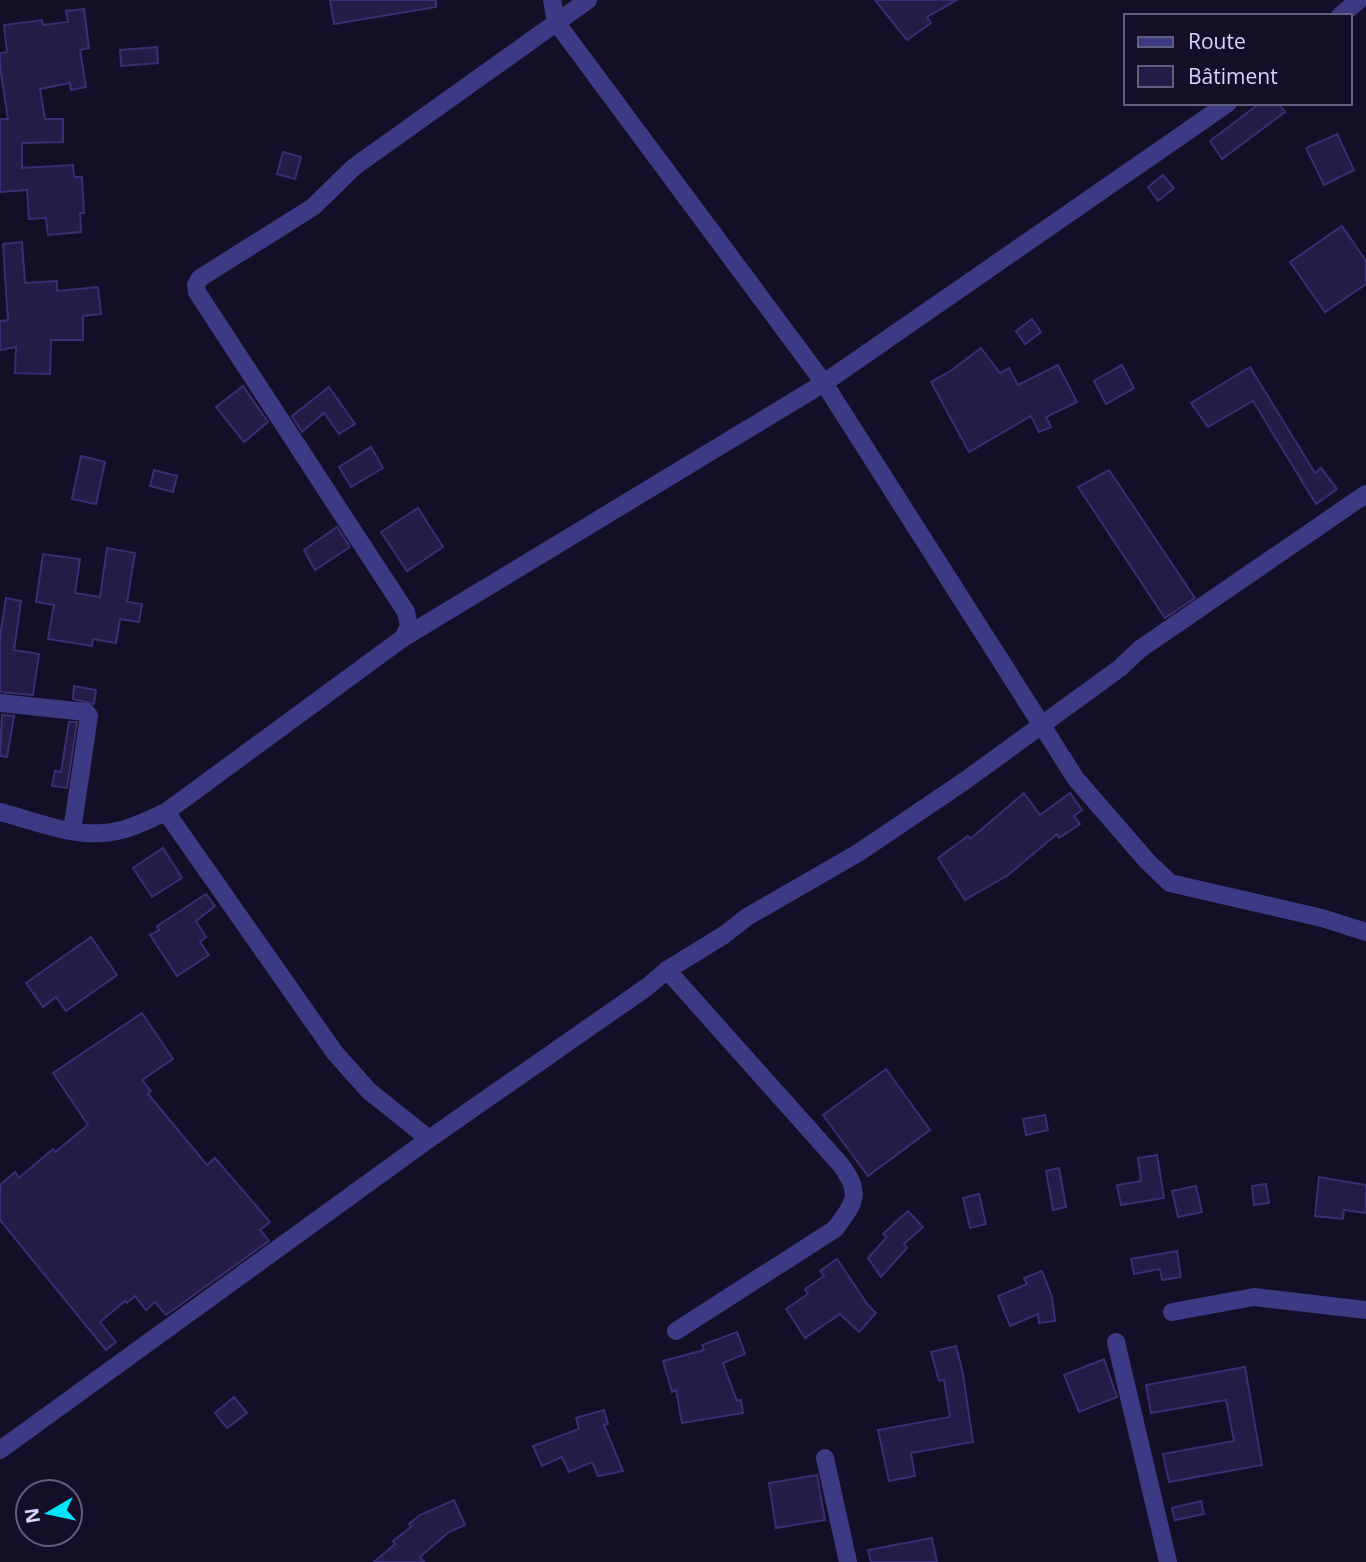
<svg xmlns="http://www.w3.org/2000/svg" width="1366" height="1562" font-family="'Open Sans',sans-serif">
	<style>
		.building { fill: #241b47; stroke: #3b2d73; stroke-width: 2 }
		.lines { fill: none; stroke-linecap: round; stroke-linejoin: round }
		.minor { stroke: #3d3a85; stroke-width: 18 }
	</style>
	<rect width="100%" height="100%" fill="#130f26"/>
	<g class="building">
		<path d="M330,0H436V7L334,24Z"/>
		<path d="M875,0H957L927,17L931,23L907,40Z"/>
		<path d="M84,9L89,48L80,50L86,87L71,90L70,83L40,89L45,119H63V142L22,143V168L73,165L74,177H82L84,213H80L81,232L48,235L46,218L29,219L27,190L0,192V119H8L0,67V53L7,52L4,25L42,20L43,25L68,22L66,11Z"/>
		<path d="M157,47L158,63L121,66L120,50Z"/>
		<path d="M1260,103H1278L1285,112L1222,159L1210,141Z"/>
		<path d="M1337,134L1354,170L1324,185L1306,148Z"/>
		<path d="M283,152L301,157L295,179L277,174Z"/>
		<path d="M1163,175L1174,188L1158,201L1148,187Z"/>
		<path d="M1342,226L1366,261V284L1325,312L1290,262Z"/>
		<path d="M22,242L25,283L57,281V291L98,287L101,314L83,316V340H51L50,374L15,373L16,347L0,350V321L8,320L3,244Z"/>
		<path d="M1032,319L1041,332L1025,344L1016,331Z"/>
		<path d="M981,348L1000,373L1009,368L1018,385L1058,365L1077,402L1046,417L1051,427L1039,432L1031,416L969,452L931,382L952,370Z"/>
		<path d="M1122,365L1134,388L1106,404L1094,381Z"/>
		<path d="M1250,367L1315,473L1321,468L1337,489L1316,504L1253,401L1208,427L1191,403Z"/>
		<path d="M243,386L268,422L244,442L216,407Z"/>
		<path d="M329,387L355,424L339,434L324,413L302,432L292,416Z"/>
		<path d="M371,447L383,468L351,487L339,467Z"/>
		<path d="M81,456L105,462L96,504L72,499Z"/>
		<path d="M154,470L177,476L173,492L150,486Z"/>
		<path d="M1109,470L1195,598L1165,618L1078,487Z"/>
		<path d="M418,508L443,547L407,571L381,532Z"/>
		<path d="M337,527L350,547L315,570L304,550Z"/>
		<path d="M107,548L135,553L127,602L142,604L139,622L120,619L116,643L93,639L92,646L48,639L54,605L36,602L43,554L80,559L75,593L100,597Z"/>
		<path d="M6,598L21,601L14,650L39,654L33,695L0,692V636Z"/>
		<path d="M74,686L96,690L94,704L73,699Z"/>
		<path d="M2,715L14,716L7,757L0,756Z"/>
		<path d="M69,722H77L67,788L52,786L55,771L61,772Z"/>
		<path d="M1024,793L1040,815L1070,793L1082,810L1074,816L1080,824L1059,838L1057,834L1008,875L965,900L938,858L968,836L970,839Z"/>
		<path d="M163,848L182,878L152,897L133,868Z"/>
		<path d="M206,894L215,906L196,921L206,937L200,942L209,955L177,976L150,935L159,930L157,926Z"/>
		<path d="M91,937L117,975L66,1011L56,997L43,1007L26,983Z"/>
		<path d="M142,1013L173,1059L142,1080L151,1091L148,1094L207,1165L215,1158L270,1222L260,1230L269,1241L166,1315L155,1302L146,1310L135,1296L127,1303L125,1301L100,1322L116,1342L106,1350L0,1220V1185L15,1172L19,1178L53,1149L55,1152L88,1125L53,1073Z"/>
		<path d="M886,1069L930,1130L868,1176L823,1115Z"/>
		<path d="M1045,1115L1048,1130L1026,1135L1023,1119Z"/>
		<path d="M1157,1155L1164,1198L1121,1205L1117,1185L1141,1181L1138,1158Z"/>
		<path d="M1059,1168L1066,1207L1053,1210L1046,1171Z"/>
		<path d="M1319,1177L1366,1185V1213L1344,1210L1343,1219L1315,1216Z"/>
		<path d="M1266,1184L1269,1203L1254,1205L1252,1186Z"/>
		<path d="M1196,1186L1202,1212L1178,1217L1172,1191Z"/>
		<path d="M979,1194L986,1224L970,1228L963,1198Z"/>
		<path d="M908,1211L923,1227L904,1244L907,1248L881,1277L868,1258L887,1237L883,1234Z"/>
		<path d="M1177,1251L1181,1277L1162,1280L1160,1269L1134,1274L1131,1259Z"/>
		<path d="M837,1259L868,1305L876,1313L859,1332L840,1314L805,1338L786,1309L808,1294L805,1289L824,1276L820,1271Z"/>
		<path d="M1042,1271L1052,1297L1055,1321L1039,1323L1038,1314L1010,1326L998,1296L1027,1284L1024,1278Z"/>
		<path d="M737,1332L745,1354L723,1363L737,1401L741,1400L743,1413L682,1423L676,1390L672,1392L663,1361L704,1350L702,1345Z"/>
		<path d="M956,1346L963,1374L973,1442L911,1453L915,1476L889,1481L878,1430L950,1417L944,1380L939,1381L931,1352Z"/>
		<path d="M1104,1359L1117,1397L1079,1412L1064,1375Z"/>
		<path d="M1245,1367L1262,1465L1169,1482L1163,1454L1234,1441L1226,1400L1151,1413L1146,1385Z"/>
		<path d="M234,1397L247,1413L227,1428L215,1413Z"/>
		<path d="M604,1410L608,1424L604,1425L623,1471L598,1476L592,1462L569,1472L562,1457L542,1466L533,1446L579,1429L576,1418Z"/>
		<path d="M817,1475L825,1520L776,1528L769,1483Z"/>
		<path d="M454,1500L465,1525L449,1532L420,1557L424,1562H374L395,1544L393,1541L411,1527L409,1524L420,1515Z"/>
		<path d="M1201,1501L1204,1514L1175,1520L1172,1508Z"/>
		<path d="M932,1538L937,1562H871L868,1550Z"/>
	</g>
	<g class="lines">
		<g class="minor">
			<path d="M552,0L556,22L824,383L1076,779L1147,861L1170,883L1322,918L1366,932"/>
			<path d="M1340,16L1359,0"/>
			<path d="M403,638L824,383L1228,103"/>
			<path d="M0,703L86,712L89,716L72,831"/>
			<path d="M0,812C32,820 69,836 103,833C125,832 146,821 166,812L403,638L409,626L406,612L197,292L196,285L200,278L313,207L354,167L588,0"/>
			<path d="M166,812L335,1053L369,1091L429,1139"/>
			<path d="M667,970L841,1165C862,1194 855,1202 835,1229L676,1331"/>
			<path d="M1172,1312L1254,1297L1366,1310"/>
			<path d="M1116,1342L1168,1562"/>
			<path d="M0,1450L429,1139L647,987L667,970L724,935L747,917L858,853L966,780L1120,668L1140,649L1366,494"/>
			<path d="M825,1458L848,1562"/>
		</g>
	</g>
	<rect x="1124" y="14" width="228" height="91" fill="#130f26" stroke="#625e7d" stroke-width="2"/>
	<rect x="1138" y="37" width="35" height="10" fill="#3d3a85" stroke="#625e7d" stroke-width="2"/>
	<text x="1188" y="49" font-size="21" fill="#d9d4ff">Route</text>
	<rect x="1138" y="66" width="35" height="21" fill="#241b47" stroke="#625e7d" stroke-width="2"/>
	<text x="1188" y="84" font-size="21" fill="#d9d4ff">Bâtiment</text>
	<g transform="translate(49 1513) rotate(261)"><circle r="33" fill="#130f26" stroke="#625e7d" stroke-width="2"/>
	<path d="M0-5L12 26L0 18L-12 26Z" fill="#00e5ff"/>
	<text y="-10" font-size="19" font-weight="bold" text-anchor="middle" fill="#d9d4ff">N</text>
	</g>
</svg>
